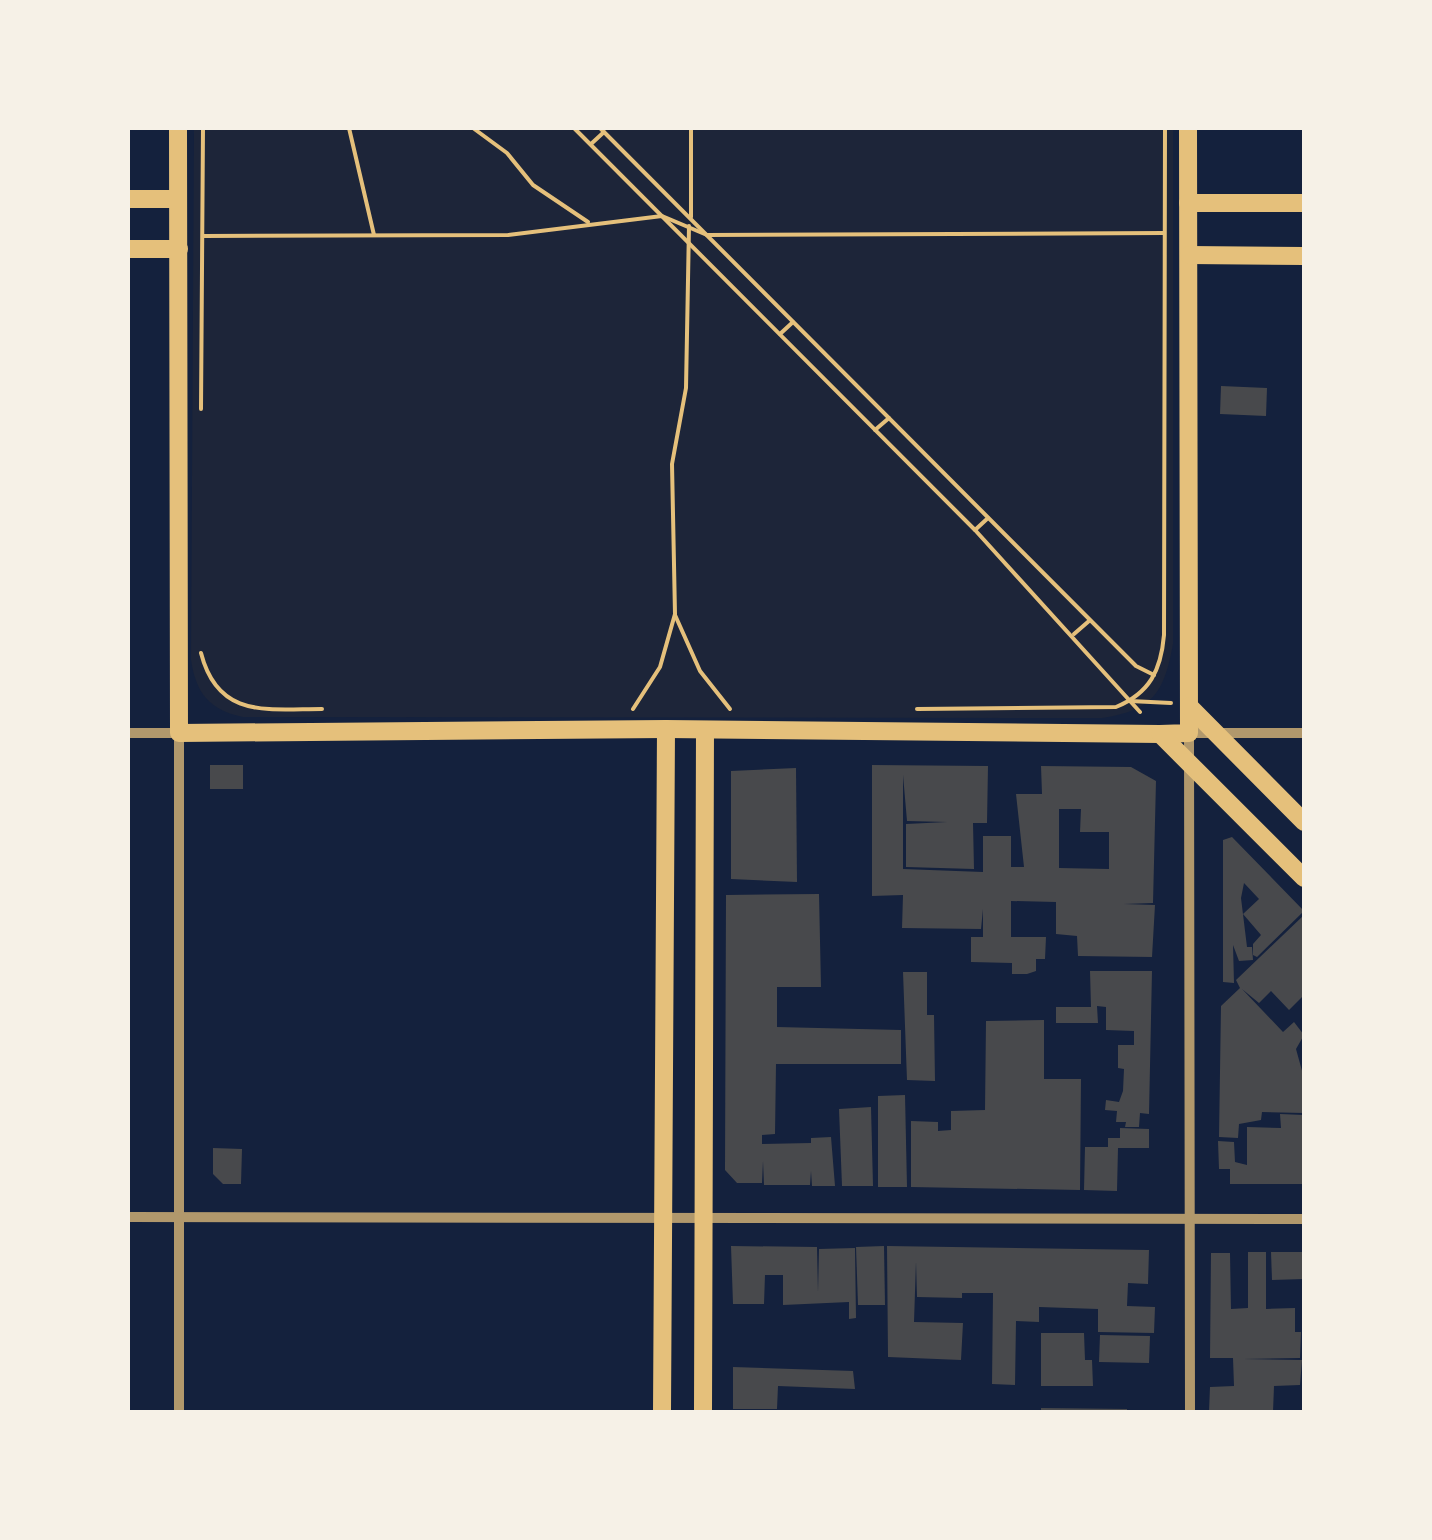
<svg xmlns="http://www.w3.org/2000/svg" width="1432" height="1540" font-family="'Source Serif 4',serif">
	<style>
		.green { fill: #1d2539 }
		.building { fill: #48494c; fill-rule: evenodd }
		.lines { fill: none; stroke-linecap: round; stroke-linejoin: round }
		.path { stroke: #e5c07b; stroke-width: 4 }
		.minor { stroke: #b1986c; stroke-width: 10 }
		.secondary { stroke: #e5c07b; stroke-width: 18 }
	</style>
	<rect width="100%" height="100%" fill="#14213d"/>
	<path class="green" d="M194,128H1173V644C1164,693 1153,710 1102,718L243,717C209,710 196,693 191,660Z"/>
	<g class="building">
		<path d="M1221,386L1267,388L1266,416L1220,414Z"/>
		<rect x="210" y="765" width="33" height="24"/>
		<path d="M872,765L988,766L987,823H973L974,869L906,867V824L947,822L907,821L903,775V869L983,872V836H1011V867H1024L1016,794H1042L1041,766L1131,767L1156,781L1153,903L1124,904L1155,905L1152,957L1078,956L1077,936L1056,934V902L1011,901V937H1046L1045,959H1036V971L1027,974H1012V963L971,962V937H983V909L981,929L902,928L903,895L872,896ZM1059,809H1081L1080,832H1109V869L1059,868Z"/>
		<path d="M796,768L797,882L731,879V771Z"/>
		<path d="M1232,837L1304,911L1257,957L1253,955V944L1261,935L1243,914L1259,899L1244,883L1241,898L1247,947H1252L1253,960L1239,961L1233,945L1234,983L1223,982V840Z"/>
		<path d="M819,894L821,987H777V1027L901,1030V1064H776L775,1134L762,1135V1144L811,1143V1138L831,1137L835,1186H812L811,1171L810,1185H764L763,1161L762,1183H737L725,1170L726,895Z"/>
		<path d="M1304,915V995L1289,1010L1271,991L1259,1003L1242,989L1283,1032L1294,1022L1304,1035L1296,1049L1304,1078V1113L1262,1112L1261,1120L1239,1124L1238,1138L1219,1137L1221,1006L1240,988L1236,980Z"/>
		<path d="M1090,971H1152L1149,1114L1140,1113L1139,1127H1125L1126,1122H1116L1117,1111L1105,1110L1106,1100L1119,1102L1123,1091L1124,1069L1118,1068V1045H1134V1031L1106,1030V1007L1097,1006L1098,1023H1056V1007H1091Z"/>
		<path d="M903,972H927V1015H934L935,1081L907,1080Z"/>
		<path d="M1044,1020V1079H1081L1080,1190L911,1187V1121L938,1122V1131L951,1130V1111L985,1110L986,1021Z"/>
		<path d="M905,1095L907,1187H878V1096Z"/>
		<path d="M871,1107L873,1186H842L839,1109Z"/>
		<path d="M1280,1114L1304,1115V1184H1230V1169H1219L1218,1141L1234,1142L1235,1162L1247,1165V1127L1281,1128Z"/>
		<path d="M1120,1128L1149,1129V1148H1118L1117,1191L1084,1190L1085,1147H1108V1138H1120Z"/>
		<path d="M213,1148L242,1149L241,1184H223L213,1174Z"/>
		<path d="M731,1246L817,1247L818,1292L819,1249L855,1248L856,1318L849,1319V1302L783,1305V1275H765L764,1304H733Z"/>
		<path d="M884,1246L885,1305H858L856,1247Z"/>
		<path d="M887,1246L1149,1250L1148,1284L1128,1283L1127,1306L1155,1307L1154,1333L1098,1332V1309L1039,1307V1322L1016,1321L1015,1385L992,1384L993,1293H962V1298L917,1297L916,1262L914,1322L963,1323L961,1360L888,1357Z"/>
		<path d="M1248,1252H1266V1309L1295,1308V1332H1301L1300,1358L1243,1359L1302,1360L1300,1385L1274,1386L1273,1412H1209L1210,1387L1234,1386L1233,1358H1210L1211,1253H1230L1231,1309L1248,1308Z"/>
		<path d="M1271,1252H1304V1279L1272,1280Z"/>
		<path d="M1041,1333H1084L1085,1360H1092L1093,1386H1041Z"/>
		<path d="M1100,1335L1150,1336L1149,1363L1099,1362Z"/>
		<path d="M733,1367L853,1371L855,1389L778,1386L777,1409H733Z"/>
		<path d="M1041,1408L1127,1409V1412H1041Z"/>
	</g>
	<g class="lines">
		<g class="path">
			<path d="M349,128L374,235"/>
			<path d="M473,128L507,153L533,185L588,222"/>
			<path d="M574,128L975,530L1140,712"/>
			<path d="M600,128L1136,666L1154,675"/>
			<path d="M591,144L604,132"/>
			<path d="M691,217V128"/>
			<path d="M204,236L508,235L662,216L707,235L1164,233"/>
			<path d="M780,334L793,322"/>
			<path d="M201,409L203,128"/>
			<path d="M875,430L889,418"/>
			<path d="M975,530L988,518"/>
			<path d="M675,615L700,671L730,709"/>
			<path d="M1074,634L1089,621"/>
			<path d="M201,653C218,719 267,709 322,709"/>
			<path d="M1130,701L1171,703"/>
			<path d="M633,709L660,667L675,614L672,464L686,388L689,226"/>
			<path d="M917,709L1116,707C1150,693 1161,670 1164,635L1165,128"/>
		</g>
		<g class="minor">
			<path d="M128,733H179V1412"/>
			<path d="M128,1217L1304,1219"/>
			<path d="M1190,1412L1189,733H1304"/>
		</g>
		<g class="secondary">
			<path d="M178,128L179,733L666,729L1160,734L1189,733L1188,128"/>
			<path d="M128,199H178"/>
			<path d="M1188,203H1304"/>
			<path d="M128,249H179"/>
			<path d="M1189,255L1304,256"/>
			<path d="M1189,706L1304,822"/>
			<path d="M1160,734L1304,878"/>
			<path d="M662,1412L666,729"/>
			<path d="M703,1412L705,730"/>
		</g>
	</g>
	<rect width="1432" height="1540" fill="none" stroke="#f6f1e7" stroke-width="260"/>
</svg>
